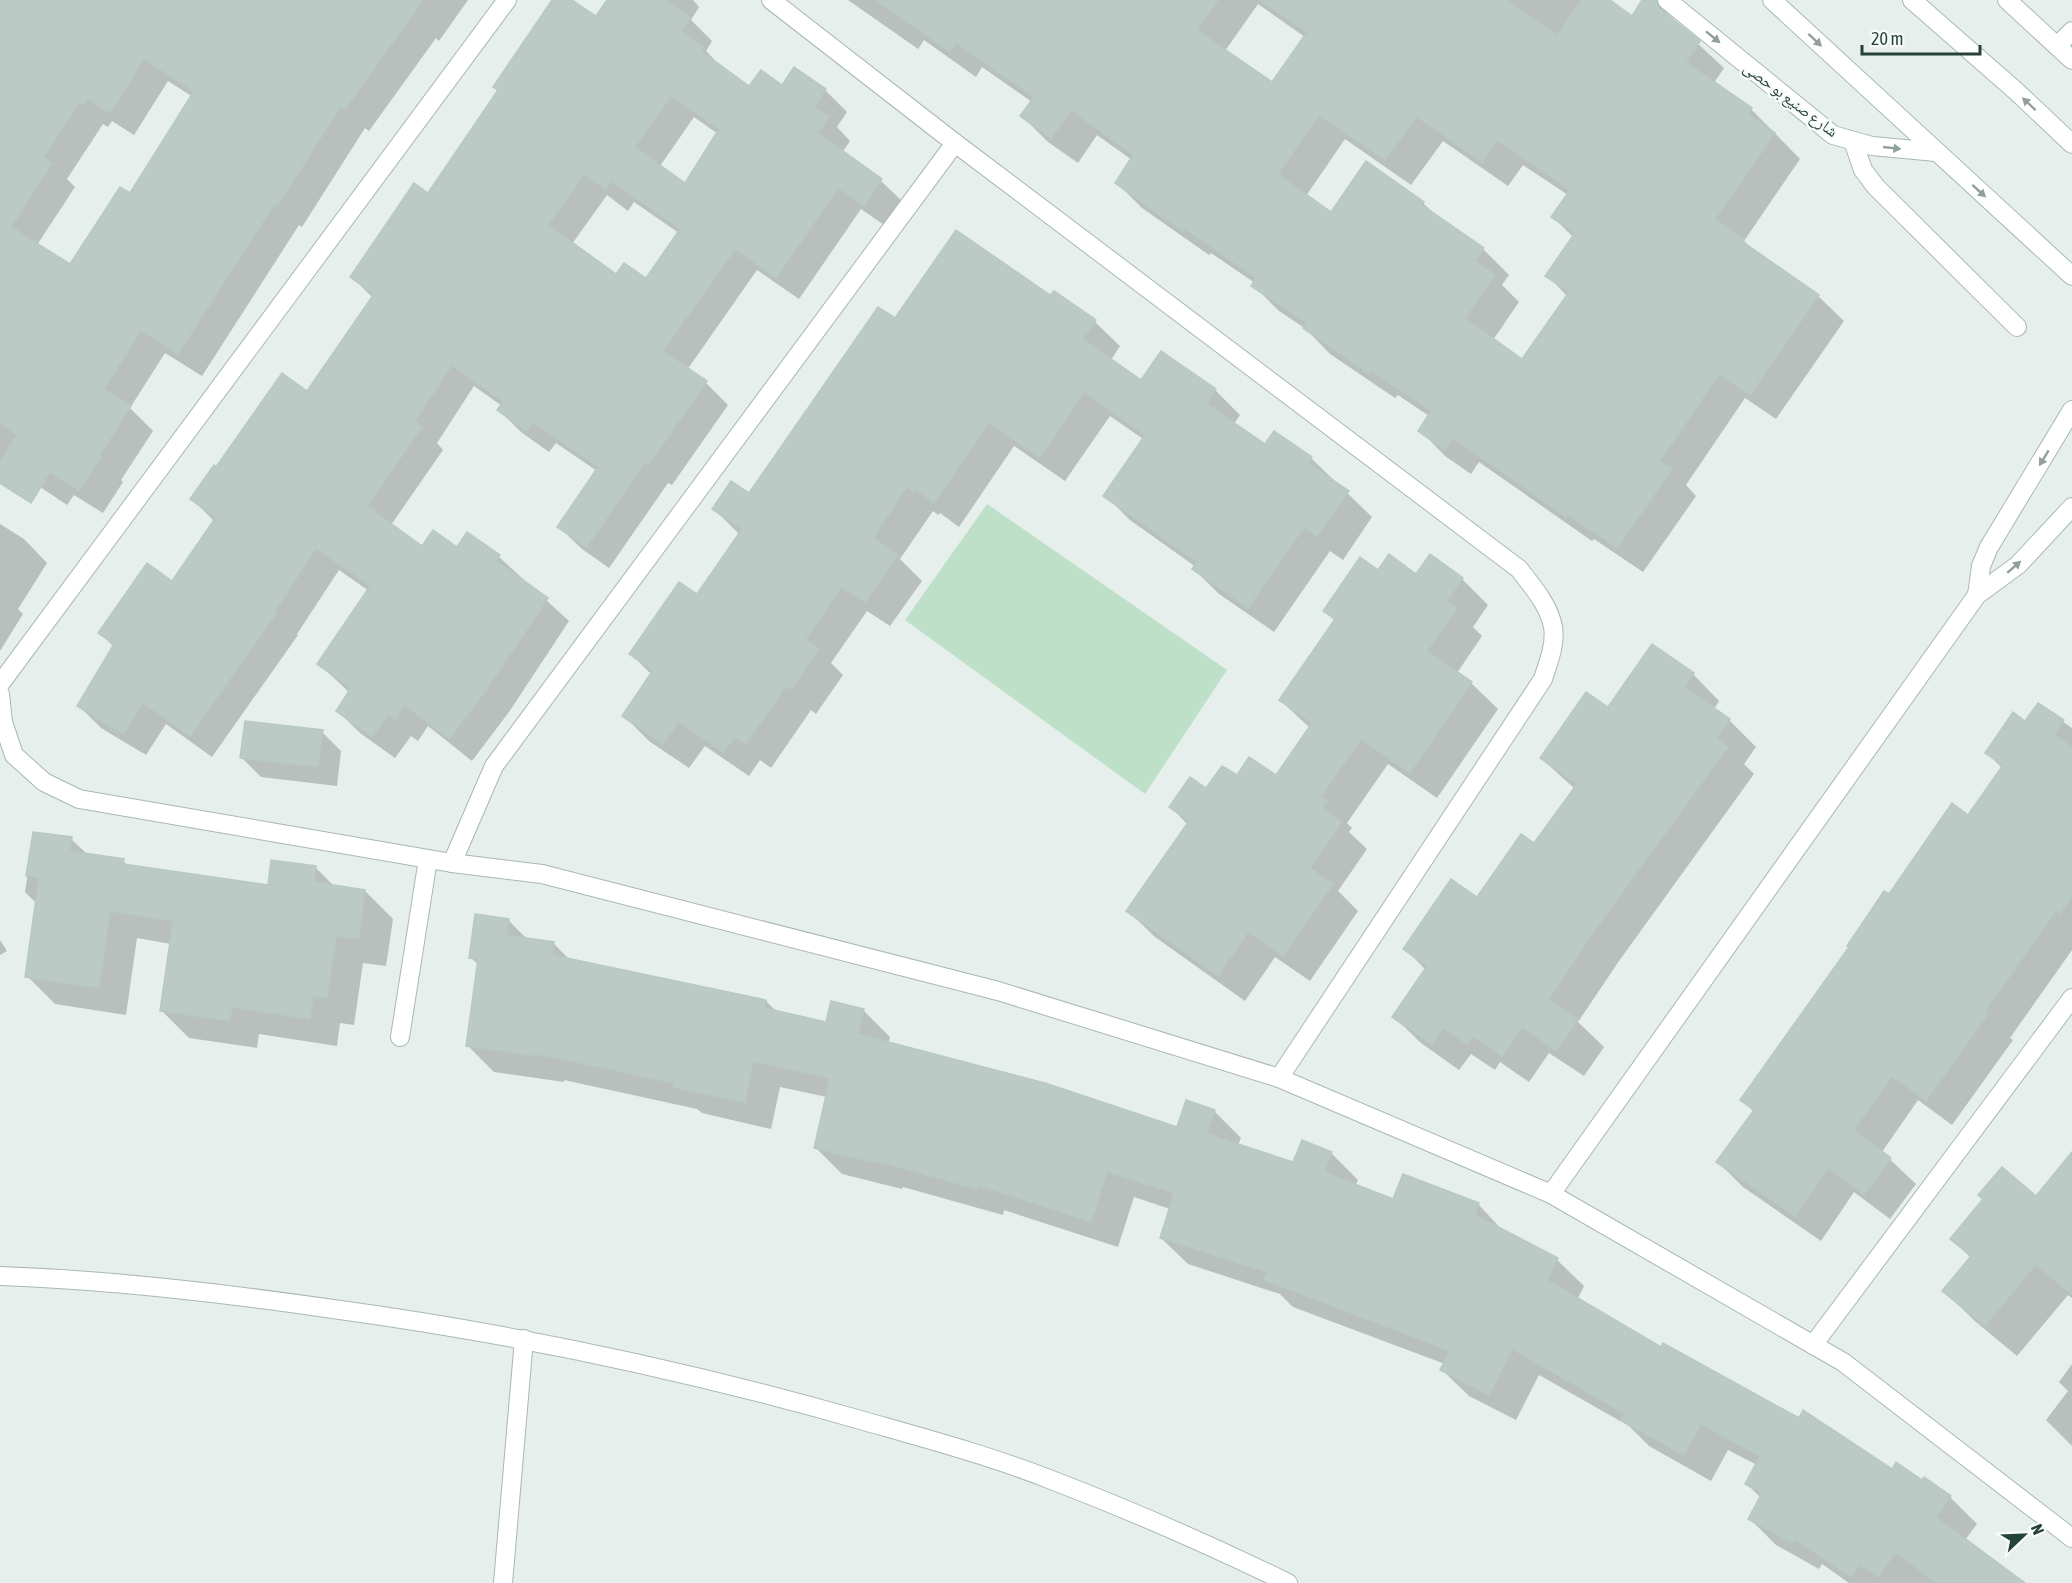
<svg xmlns="http://www.w3.org/2000/svg" width="2072" height="1583" font-family="'Asap Condensed','Noto Naskh Arabic',sans-serif">
	<style>
		.green { fill: #bfe0c8 }
		.shadow { fill: #0003; fill-rule: evenodd }
		.building { fill: #bbcac4; stroke: #b8c9c2; stroke-width: 1.5; fill-rule: evenodd }
		.lines { fill: none; stroke-linecap: round; stroke-linejoin: round }
		.lane-casing { stroke: #a8b8b2; stroke-width: 20 }
		.street-casing { stroke: #a8b8b2; stroke-width: 20 }
		.secondary-casing { stroke: #a4bbb3; stroke-width: 20 }
		.lane { stroke: #fff; stroke-width: 18 }
		.street { stroke: #fff; stroke-width: 18 }
		.secondary { stroke: #fff; stroke-width: 18 }
		.oneway { fill: #92a09c }
		.labels { text-anchor: middle; dominant-baseline: central; stroke-width: 5; stroke-linejoin: round; paint-order: stroke }
		.street-label { font-size: 16px; fill: #24423a; stroke: #f7fbf9 }
	</style>
	<rect width="100%" height="100%" fill="#e6efeb"/>
	<path class="green" d="M987,504L1227,670L1145,794L905,620Z"/>
	<g class="shadow">
		<path d="M2,0H468L439,41L436,38L369,131L365,128L302,227L299,225L202,376L165,353L130,408L153,431L121,480L123,482L103,513L74,495L67,505L0,460V3ZM168,81L193,97L130,196L70,266L37,245L75,187L67,179L103,124L108,127L112,121L134,135Z"/>
		<path d="M554,0H569L596,19L609,0H693L699,7L691,20L712,41L706,51L723,69L750,88L782,87L825,90L847,112L837,127L850,141L842,153L881,181L904,203L887,227L861,209L799,299L757,270L687,370L706,383L728,405L672,485L668,483L609,568L582,549L559,527L597,471L556,443L549,452L521,432L499,410L502,406L474,386L437,443L443,450L391,525L423,548L457,549L499,557L569,621L509,712L472,761L428,726L418,741L411,736L395,758L360,733L338,711L350,693L319,664L369,591L339,570L297,634L298,635L212,757L166,724L146,755L101,728L79,706L114,647L100,633L172,583L214,521L192,499L217,469L308,393L373,298L352,277L429,195L499,91ZM694,117L718,134L686,185L660,166ZM607,195L628,211L634,202L679,233L647,280L617,276L572,244Z"/>
		<path d="M848,0H1607L1632,18L1644,0H1655L1682,29L1724,68L1714,83L1751,109L1800,159L1744,241L1756,253L1818,296L1844,321L1776,419L1745,398L1686,485L1696,496L1643,572L1594,539L1592,541L1479,462L1471,474L1445,456L1420,430L1429,416L1398,395L1395,398L1330,354L1306,329L1279,311L1253,285L1255,283L1211,253L1209,255L1142,208L1117,183L1132,160L1097,135L1078,163L1048,142L1022,116L1032,102L982,67L976,77L924,40L918,49ZM1258,4L1305,37L1272,84L1225,51ZM1345,139L1411,185L1443,141L1508,186L1523,165L1568,195L1553,217L1573,237L1547,275L1568,297L1523,361L1493,340L1519,302L1502,285L1509,275L1483,249L1441,220L1423,203L1366,163L1331,214L1306,196Z"/>
		<path d="M1054,293L1095,322L1120,346L1111,360L1141,382L1162,353L1215,390L1240,415L1234,424L1266,446L1274,433L1311,458L1372,517L1343,560L1330,551L1274,632L1219,594L1194,569L1196,567L1130,520L1105,495L1143,439L1110,416L1065,481L1014,446L959,527L940,513L938,515L933,511L900,559L922,581L890,626L867,611L831,663L843,675L816,714L811,710L771,768L760,760L749,776L705,746L689,768L649,741L624,716L652,675L631,654L698,596L740,535L714,509L749,495L895,321L1051,297Z"/>
		<path d="M0,524L24,539L47,563L18,609L23,614L0,651Z"/>
		<path d="M1378,573L1462,579L1488,605L1473,627L1482,636L1457,673L1471,683L1498,709L1437,798L1388,764L1347,823L1352,828L1349,832L1367,849L1338,891L1358,911L1310,981L1275,957L1245,1001L1155,937L1128,911L1188,825L1171,807L1237,777L1276,778L1310,728L1280,700L1335,621L1325,611Z"/>
		<path d="M1693,674L1719,701L1714,709L1729,720L1756,747L1744,764L1754,774L1619,961L1578,1022L1604,1047L1584,1076L1549,1053L1529,1082L1500,1062L1495,1070L1471,1054L1459,1070L1421,1043L1394,1017L1426,970L1405,949L1478,900L1535,845L1575,789L1541,758L1609,709Z"/>
		<path d="M2038,705L2072,728V950L2010,1038L2013,1040L1952,1125L1918,1100L1882,1152L1916,1184L1890,1219L1854,1192L1821,1241L1743,1187L1718,1162L1754,1112L1742,1100L1889,896L1968,817L2002,768L1987,753L2025,723Z"/>
		<path d="M322,732L341,751L337,786L261,777L242,758Z"/>
		<path d="M34,834L71,839L88,855L123,861L128,866L269,887L316,868L334,886L365,891L393,919L386,966L363,963L354,1025L340,1023L337,1046L259,1034L257,1048L189,1038L161,1010L171,944L137,938L126,1015L55,1004L27,976L37,904L25,892Z"/>
		<path d="M508,920L527,939L553,943L571,961L766,1001L777,1012L827,1024L863,1010L890,1037L888,1044L1178,1128L1214,1111L1241,1138L1238,1145L1294,1164L1331,1153L1358,1180L1355,1186L1394,1201L1478,1204L1505,1233L1557,1260L1584,1286L1577,1300L1661,1349L1892,1471L1923,1482L1950,1497L1977,1524L1965,1540L2023,1583H1849L1822,1564L1819,1569L1776,1545L1750,1519L1761,1498L1747,1484L1757,1465L1728,1450L1711,1481L1649,1446L1629,1426L1539,1375L1516,1420L1469,1396L1442,1370L1445,1364L1293,1307L1280,1294L1188,1264L1161,1238L1170,1209L1134,1197L1118,1247L1004,1210L1003,1215L903,1187L902,1189L842,1174L815,1147L827,1097L780,1087L771,1129L702,1113L697,1109L564,1080V1082L494,1072L467,1045L479,965L470,957Z"/>
		<path d="M0,940L7,951L0,955Z"/>
		<path d="M2072,1155V1298L2068,1295L2017,1356L1976,1322L1944,1291L1971,1258L1952,1239L2036,1198Z"/>
		<path d="M2072,1364V1446L2046,1420L2068,1391L2059,1382Z"/>
	</g>
	<g class="building">
		<path d="M0,0H423L345,109L341,106L278,205L275,203L178,354L141,330L104,389L131,406L99,456L101,457L79,491L50,472L31,503L0,483V462L17,435L0,423ZM144,59L194,91L130,193L120,187L70,264L11,227L52,163L44,157L79,102L84,105L88,99L110,113Z"/>
		<path d="M552,0H572L596,16L607,0H665L691,18L681,32L704,47L701,51L749,86L761,70L782,85L794,67L826,89L814,107L829,117L818,133L882,179L864,206L838,188L776,278L735,249L663,351L707,381L649,464L645,462L587,547L557,527L598,467L533,422L526,431L497,410L503,402L452,365L415,421L422,427L367,506L422,546L433,530L457,547L467,532L500,555L496,561L548,598L487,689L449,739L405,705L395,720L388,715L372,737L336,711L351,688L317,664L370,586L316,548L275,611L277,612L190,736L143,703L123,734L77,706L114,644L98,633L147,563L172,581L216,517L190,499L214,465L216,467L282,373L307,391L374,294L350,277L414,183L428,193L498,90L493,87ZM671,96L719,129L685,183L635,147ZM584,174L606,189L611,181L680,229L646,278L624,263L616,274L548,225Z"/>
		<path d="M876,0H1218L1197,30L1272,82L1307,32L1260,0H1506L1557,35L1582,0H1610L1632,16L1642,0H1656L1660,9L1700,41L1686,62L1752,108L1748,114L1775,133L1715,219L1744,239L1743,242L1819,295L1750,395L1719,374L1660,461L1672,469L1617,548L1567,514L1566,517L1453,438L1445,450L1418,431L1431,411L1372,371L1369,374L1303,328L1307,323L1251,286L1256,278L1185,229L1183,231L1115,183L1133,155L1071,110L1051,138L1020,116L1034,97L956,43L950,52ZM1319,115L1385,160L1417,117L1482,162L1497,140L1570,190L1551,217L1575,233L1545,276L1569,292L1522,359L1465,318L1495,275L1475,261L1484,248L1422,205L1424,202L1366,161L1331,212L1278,174Z"/>
		<path d="M956,230L1050,295L1054,291L1096,320L1083,339L1141,380L1161,351L1216,389L1207,404L1265,444L1274,431L1312,457L1308,463L1349,491L1317,536L1304,527L1248,608L1192,569L1197,562L1103,496L1145,435L1084,392L1040,458L989,423L934,503L915,489L913,491L907,487L873,538L898,555L865,602L841,587L806,639L819,649L791,690L786,686L746,744L735,737L723,752L679,722L663,744L622,716L653,670L629,654L679,582L697,594L742,529L712,509L731,481L749,493L878,307L895,318Z"/>
		<path d="M1389,554L1416,574L1430,554L1463,578L1447,601L1457,609L1427,651L1472,682L1410,773L1361,739L1321,796L1327,801L1322,808L1342,822L1310,868L1333,884L1283,956L1248,932L1218,976L1126,911L1189,821L1169,807L1190,777L1206,788L1222,766L1237,775L1249,757L1276,775L1312,723L1279,700L1335,619L1323,611L1360,557L1378,570Z"/>
		<path d="M1652,644L1694,673L1684,687L1730,719L1717,738L1728,747L1592,934L1549,999L1578,1020L1556,1051L1522,1027L1502,1056L1473,1036L1467,1044L1443,1028L1432,1045L1392,1017L1427,966L1403,949L1451,879L1477,897L1521,834L1534,843L1577,784L1540,758L1586,692L1608,707Z"/>
		<path d="M2038,703L2064,720L2054,735L2072,747V896L2060,914L2056,911L1985,1011L1988,1014L1926,1101L1892,1076L1854,1130L1891,1158L1864,1195L1828,1168L1795,1216L1716,1162L1754,1110L1740,1100L1849,947L1847,946L1884,891L1889,894L1952,803L1968,815L2003,765L1985,753L2013,712L2025,721Z"/>
		<path d="M245,721L323,730L318,767L240,758Z"/>
		<path d="M33,832L72,837L70,851L124,859L123,864L268,885L271,860L316,866L314,882L365,890L359,939L336,936L327,998L313,996L310,1019L232,1007L230,1021L160,1011L173,921L110,911L99,988L25,977L39,877L26,876Z"/>
		<path d="M475,914L509,919L507,935L554,942L552,955L766,1000L765,1008L826,1022L831,1001L864,1009L858,1034L1045,1083L1177,1127L1186,1100L1215,1110L1207,1134L1293,1162L1302,1140L1332,1152L1324,1172L1393,1199L1403,1174L1479,1203L1475,1215L1558,1258L1547,1280L1661,1347L1663,1343L1799,1418L1803,1410L1892,1469L1896,1462L1922,1480L1924,1477L1951,1496L1936,1517L2025,1583H1936L1895,1552L1879,1577L1860,1565L1851,1577L1794,1539L1792,1543L1748,1519L1762,1493L1745,1484L1760,1456L1701,1424L1684,1455L1620,1420L1624,1413L1512,1349L1489,1395L1440,1370L1450,1351L1264,1280L1267,1272L1160,1238L1174,1193L1107,1172L1091,1222L978,1185L977,1189L876,1161V1163L814,1148L830,1078L753,1061L745,1103L673,1087L674,1083L537,1054V1056L466,1046L478,959L469,958Z"/>
		<path d="M2072,1152V1295L2036,1264L1985,1326L1942,1291L1971,1256L1950,1239L1983,1199L1978,1195L2002,1167L2036,1196Z"/>
	</g>
	<g class="lines">
		<g class="lane-casing">
			<g id="lane">
				<path d="M0,1276C111,1280 223,1293 333,1309C510,1333 685,1370 857,1419C920,1437 988,1455 1049,1479C1130,1510 1210,1545 1288,1583"/>
				<path d="M503,1583L524,1339"/>
			</g>
		</g>
		<g class="street-casing">
			<g id="street">
				<path d="M771,0L955,143L1519,569C1532,586 1549,605 1553,627C1556,644 1548,663 1543,679L1279,1078"/>
				<path d="M1667,0L1833,135L1872,146L1936,152"/>
				<path d="M2007,0L2072,60"/>
				<path d="M2057,46L2072,31"/>
				<path d="M1853,141L1863,170L1876,187L2017,327"/>
				<path d="M1977,595L1981,566L1989,547L2072,410"/>
				<path d="M0,684L507,0"/>
				<path d="M0,694L3,722L14,755L44,782L79,799L452,863L542,874L998,991L1279,1078L1551,1194L1843,1362L2072,1538"/>
				<path d="M452,863L494,766L955,143"/>
				<path d="M400,1037L428,859"/>
				<path d="M1551,1194L1977,595L2018,565L2072,507"/>
				<path d="M1813,1345L2072,998"/>
			</g>
		</g>
		<g class="secondary-casing">
			<g id="secondary">
				<path d="M1772,0L2072,276"/>
				<path d="M1912,0L2017,92L2072,144"/>
			</g>
		</g>
		<use href="#lane" class="lane"/>
		<use href="#street" class="street"/>
		<use href="#secondary" class="secondary"/>
	</g>
	<defs><path id="oneway-solid" d="M-6-.8H1V-3.2L6.5 0L1 3.2V.8H-6Z" transform="scale(1.5)"/></defs>
	<g class="oneway">
		<use href="#oneway-solid" transform="translate(1713 37) rotate(39)"/>
		<use href="#oneway-solid" transform="translate(1815 40) rotate(43)"/>
		<use href="#oneway-solid" transform="translate(2029 104) rotate(-137)"/>
		<use href="#oneway-solid" transform="translate(1892 148) rotate(6)"/>
		<use href="#oneway-solid" transform="translate(1979 191) rotate(42)"/>
		<use href="#oneway-solid" transform="translate(2044 458) rotate(121)"/>
		<use href="#oneway-solid" transform="translate(2014 567) rotate(-41)"/>
	</g>
	<g class="labels">
		<g class="street-label">
			<text transform="translate(1791 99) rotate(37)">شارع صنيع بو حصى</text>
		</g>
	</g>
	<g transform="translate(2024 1535) rotate(67)" stroke="#f7fbf9" stroke-width="4.5" paint-order="stroke">
	<path d="M0-4.5L10 22L0 15L-10 22Z" fill="#24423a"/>
	<text y="-9" font-size="16" font-weight="bold" text-anchor="middle" fill="#24423a">N</text>
	</g>
	<path d="M1862 45v9h118v-9" fill="none" stroke="#24423a" stroke-width="3"/>
	<text x="1871" y="45" font-size="18" fill="#24423a" stroke="#f7fbf9" stroke-width="4.5" paint-order="stroke">20 m</text>
</svg>
